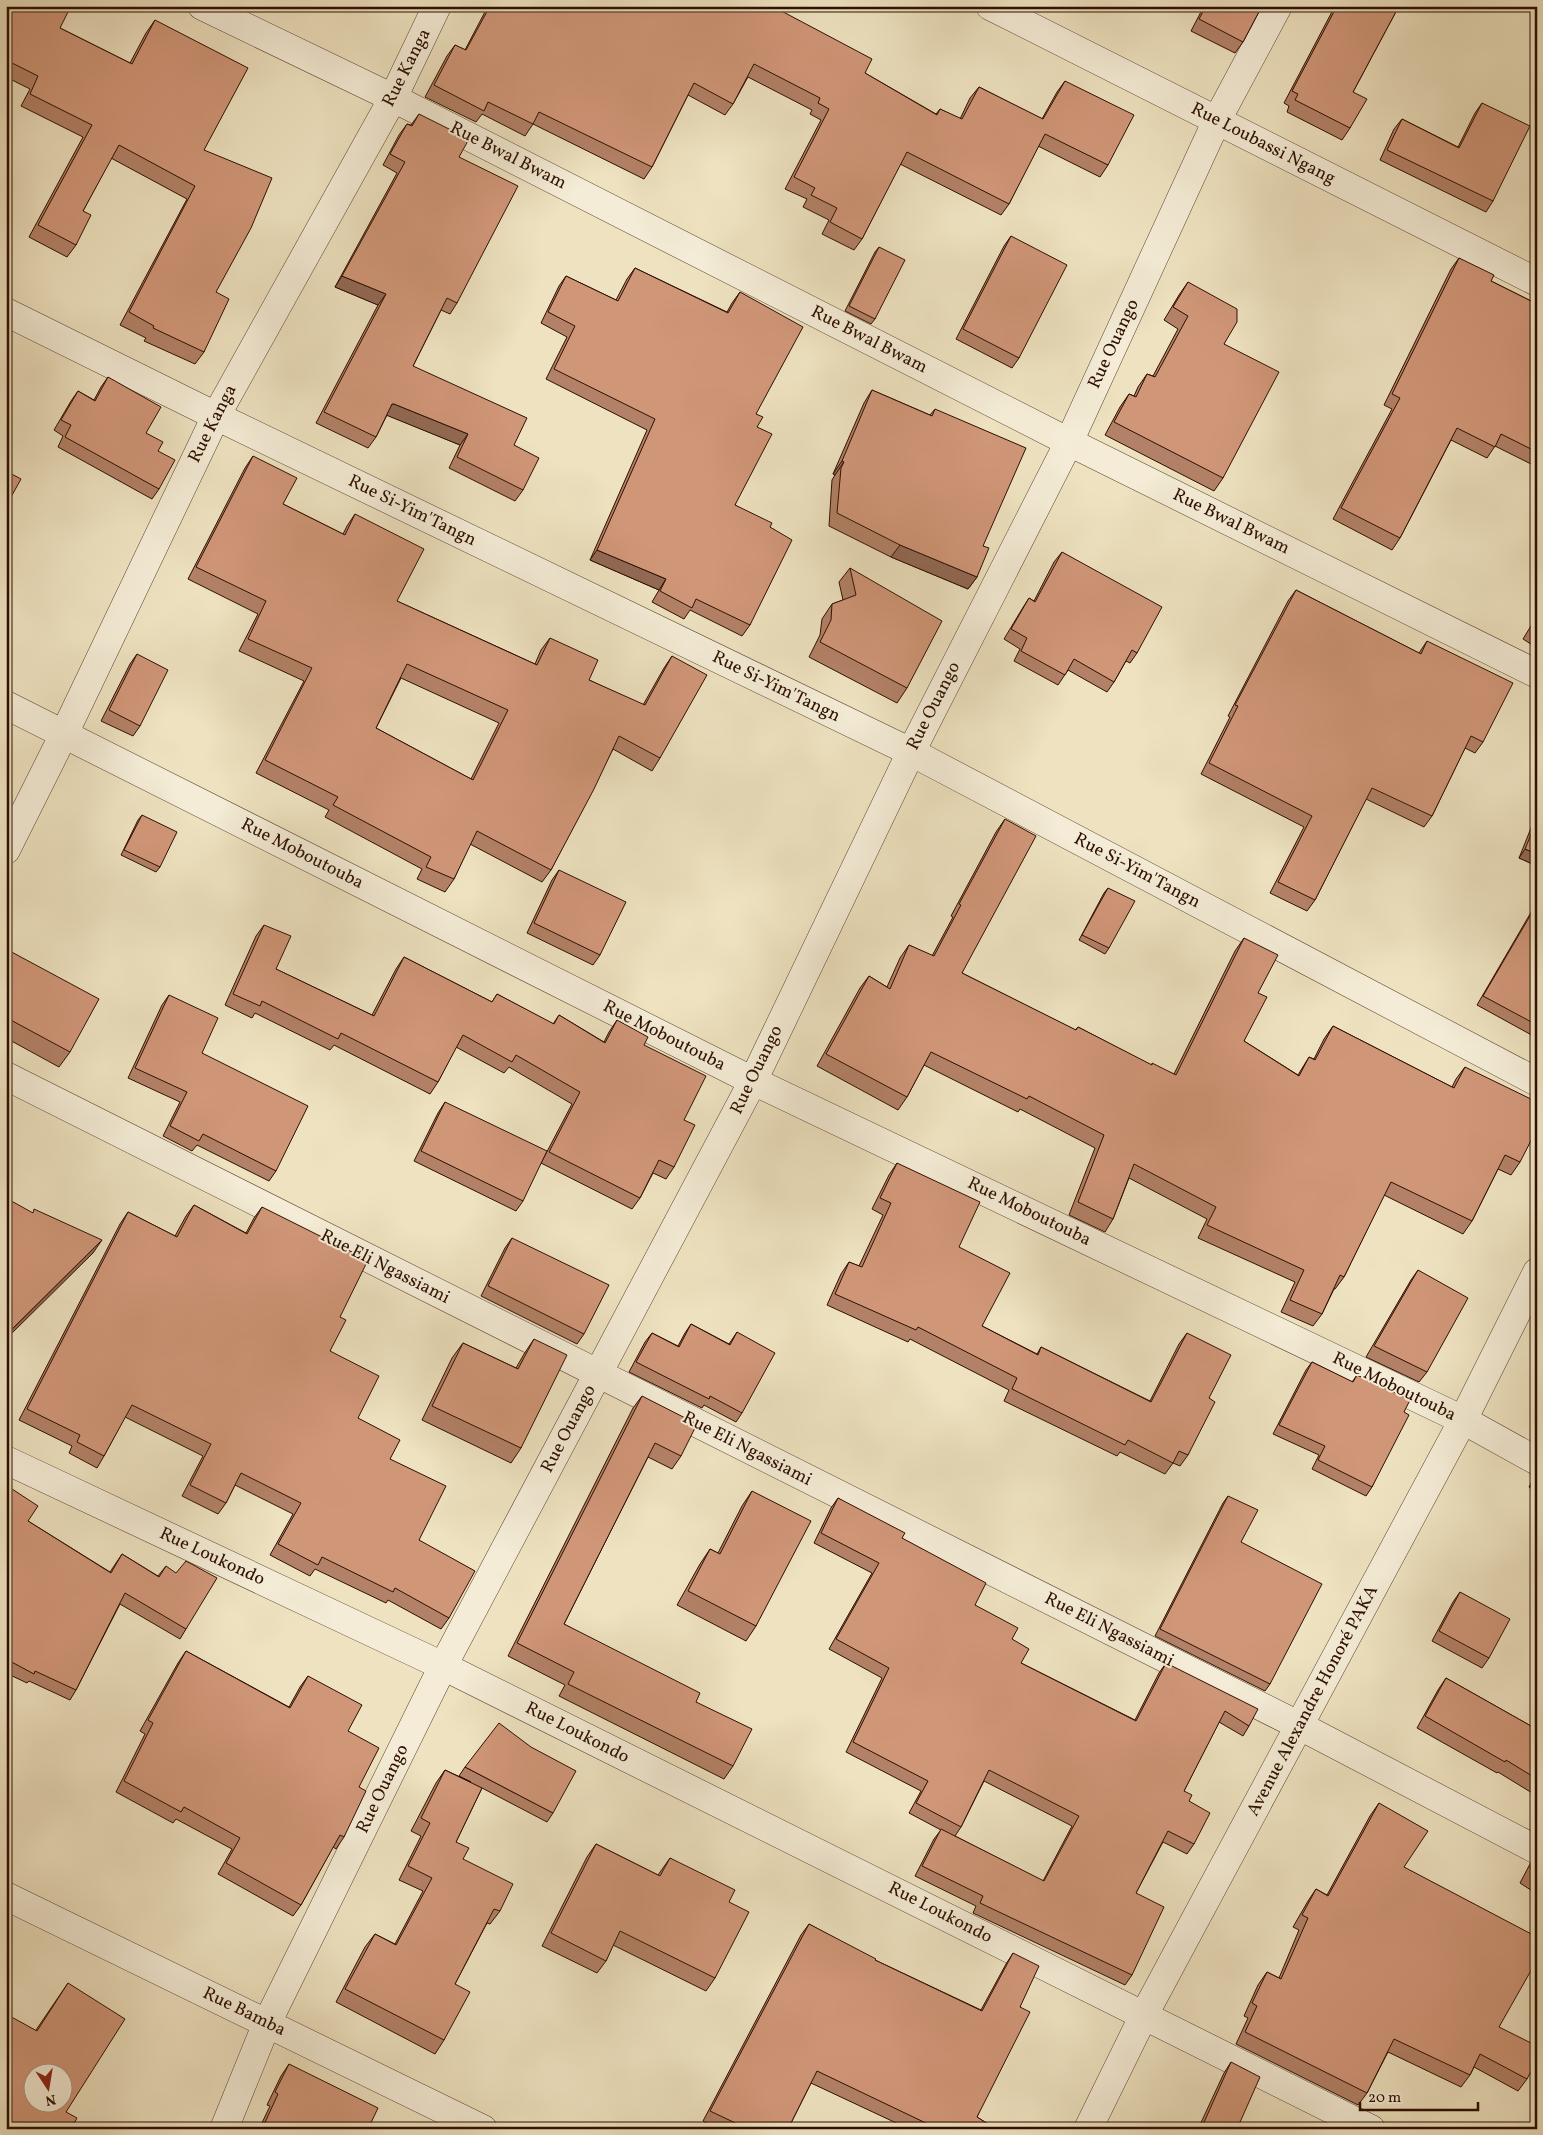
<svg xmlns="http://www.w3.org/2000/svg" width="1543" height="2135" font-family="Vollkorn,serif">
	<style>
		.lines { fill: none; stroke-linecap: round; stroke-linejoin: round }
		.street-casing { stroke: #5d4430; stroke-width: 29 }
		.street { stroke: #f4ecd6; stroke-width: 28 }
		.wall { fill: #b38167; stroke: #2d0f00; fill-rule: evenodd }
		.shaded-wall { fill: #926954; stroke: #2d0f00 }
		.building { fill: #d09678; stroke: #2d0f00; fill-rule: evenodd }
		.labels { text-anchor: middle; dominant-baseline: central; stroke-width: 4; stroke-linejoin: round; paint-order: stroke }
		.street-label { font-size: 18px; fill: #2d0f00; stroke: #f4ecd6 }
	</style>
	<rect width="100%" height="100%" fill="#eee2c0"/>
	<filter id="stains"><feTurbulence type="fractalNoise" baseFrequency=".004" numOctaves="4"/><feColorMatrix values="0 0 0 0 .2 0 0 0 0 .09 0 0 0 0 .02 0 0 0 .5 -.17"/></filter>
	<radialGradient id="worn" r=".72"><stop offset=".6" stop-color="#630" stop-opacity="0"/><stop offset="1" stop-color="#630" stop-opacity=".3"/></radialGradient>
	<g class="lines">
		<g class="street-casing">
			<g id="street">
				<path d="M202,6L393,98L1069,442L1537,674"/>
				<path d="M990,6L1537,282"/>
				<path d="M6,312L216,416L911,752L1537,1082"/>
				<path d="M6,705L753,1081L1463,1420L1537,1461"/>
				<path d="M6,850L64,734L216,416L393,98L437,6"/>
				<path d="M6,1076L1300,1726L1537,1850"/>
				<path d="M6,1460L443,1666L1371,2129"/>
				<path d="M6,1896L483,2129"/>
				<path d="M224,2129L267,2023L443,1666L753,1081L911,752L1069,442L1217,120L1278,6"/>
				<path d="M1088,2129L1144,2015L1463,1420L1537,1272"/>
			</g>
		</g>
		<use href="#street" class="street"/>
	</g>
	<g class="wall">
		<path d="M6,6L60,28L130,63L146,33L155,20L204,150L216,292L204,352L195,364L144,341L146,338L120,325L187,199L111,158L83,211L76,245L67,257L29,237L83,137L21,106L30,89L6,77Z"/>
		<path d="M488,6H772L865,73L936,114L940,109L960,119L970,98L979,87L1042,119L1057,92L1065,81L1108,165L1100,177L1038,146L1009,204L1001,215L900,164L862,239L854,250L822,234L829,220L803,207L807,199L785,189L821,120L810,114L812,110L748,77L733,104L725,115L688,95L652,167L644,179L533,124L525,136L482,114L476,122L425,97L447,56L455,45L465,50Z"/>
		<path d="M1204,6H1262L1243,42L1235,53L1191,31Z"/>
		<path d="M1335,6H1399L1353,92L1350,128L1342,140L1287,112L1289,106L1284,103Z"/>
		<path d="M1444,6H1453L1451,9Z"/>
		<path d="M1482,103L1493,201L1486,212L1380,160L1394,129L1402,119L1458,147L1475,113Z"/>
		<path d="M419,114L459,157L457,303L450,314L441,310L413,366L514,445L523,490L515,501L449,468L460,445L387,415L376,437L368,448L316,423L378,305L335,287L397,173L383,165L399,135L407,124L411,125Z"/>
		<path d="M1011,236L1019,358L1012,368L956,339L1004,246Z"/>
		<path d="M879,247L875,319L871,324L845,311L875,252Z"/>
		<path d="M1459,258L1491,281L1537,304V467L1495,446L1487,458L1451,440L1400,538L1392,550L1333,519L1392,409L1384,405L1451,269Z"/>
		<path d="M635,268L727,312L732,303L740,292L756,414L757,427L735,505L770,527L750,625L742,636L690,610L684,619L652,602L659,590L590,560L647,430L546,379L567,337L541,323L559,286L566,276L616,300L627,279Z"/>
		<path d="M1188,282L1224,344L1223,478L1214,491L1105,435L1120,407L1129,394L1134,396L1138,387L1147,374L1153,376L1178,329L1164,320L1179,295Z"/>
		<path d="M108,377L158,451L159,489L152,499L58,447L63,436L54,430L71,401L78,391L94,400L101,387Z"/>
		<path d="M872,390L930,415L935,409L983,546L977,577L968,589L891,557L829,526L832,480L835,475L833,474L864,403Z"/>
		<path d="M253,456L283,504L343,534L347,526L355,514L397,601L535,664L541,650L550,638L589,680L643,705L664,668L672,656L660,758L652,771L613,749L551,870L542,882L470,844L454,879L445,892L417,879L422,869L325,817L329,810L256,773L304,681L239,651L258,614L188,579L245,468ZM401,678L499,723L471,779L376,728Z"/>
		<path d="M1062,552L1137,653L1130,663L1126,661L1114,682L1107,692L1068,670L1058,685L1014,661L1020,649L1004,639L1022,609L1029,598L1034,601L1054,562Z"/>
		<path d="M850,568L907,688L897,703L809,657L820,635L822,619L832,604L843,600L839,582Z"/>
		<path d="M1296,590L1419,653L1427,641L1483,742L1475,753L1465,748L1432,816L1424,827L1366,799L1315,900L1307,911L1270,893L1304,827L1201,774L1230,717L1228,716L1288,601Z"/>
		<path d="M1537,616V648L1523,639Z"/>
		<path d="M137,654L140,726L133,736L101,721L130,664Z"/>
		<path d="M1537,813V866L1519,858Z"/>
		<path d="M142,815L160,867L156,872L121,855L138,820Z"/>
		<path d="M1005,819L962,973L1075,1030L1078,1027L1151,1065L1174,1074L1235,951L1244,938L1258,993L1244,1041L1298,1075L1309,1057L1314,1059L1324,1039L1333,1026L1452,1087L1456,1079L1465,1067L1520,1162L1511,1175L1498,1169L1472,1221L1463,1234L1384,1195L1344,1277L1335,1289H1334L1322,1314L1313,1326L1281,1312L1295,1282L1198,1238L1207,1219L1129,1178L1113,1219L1105,1232L1069,1215L1095,1148L1020,1109L1018,1112L924,1065L907,1097L898,1110L817,1066L860,988L869,976L887,987L900,958L909,945L932,956L953,917L951,916L996,832Z"/>
		<path d="M559,870L600,955L593,965L527,933L552,880Z"/>
		<path d="M1108,888L1109,948L1105,954L1079,940L1104,893Z"/>
		<path d="M1537,902V1038L1477,1005Z"/>
		<path d="M264,925L276,969L372,1015L396,969L404,957L492,1002L497,994L553,1024L559,1015L604,1042L609,1032L617,1020L644,1045L684,1120L674,1167L666,1179L653,1173L640,1198L632,1209L541,1163L572,1104L509,1067L504,1073L456,1047L438,1082L430,1094L334,1045L330,1050L255,1013L252,1018L225,1005L256,936Z"/>
		<path d="M6,949L70,1052L59,1067L6,1038Z"/>
		<path d="M169,995L202,1053L276,1171L269,1181L197,1145L192,1151L163,1136L180,1102L128,1078L162,1005Z"/>
		<path d="M445,1102L523,1201L516,1211L414,1161L438,1113Z"/>
		<path d="M897,1163L959,1247L982,1326L1037,1354L1041,1347L1150,1401L1179,1344L1187,1333L1209,1398L1188,1455L1180,1466L1173,1463L1165,1474L1120,1452L1117,1456L1004,1401L1009,1390L910,1339L908,1342L827,1305L841,1274L849,1262L859,1266L883,1215L872,1209L889,1175Z"/>
		<path d="M194,1205L246,1233L254,1218L262,1207L340,1317L330,1351L358,1418L390,1459L419,1540L449,1618L441,1629L388,1600L386,1603L315,1569L310,1576L270,1555L293,1514L235,1485L226,1503L218,1514L182,1496L203,1456L125,1417L104,1456L97,1468L69,1453L72,1446L19,1420L120,1224L128,1212L175,1236L186,1216Z"/>
		<path d="M512,1238L584,1334L577,1344L481,1296L505,1248Z"/>
		<path d="M1418,1270L1427,1372L1419,1382L1366,1357L1411,1280Z"/>
		<path d="M691,1324L729,1344L737,1332L742,1413L736,1422L704,1405L702,1408L629,1372L645,1342L652,1333L678,1346L685,1333Z"/>
		<path d="M534,1339L521,1448L511,1463L422,1420L452,1358L463,1343L516,1368L524,1354Z"/>
		<path d="M1312,1362L1352,1382L1357,1375L1404,1412L1372,1487L1366,1496L1312,1469L1319,1455L1273,1434L1306,1370Z"/>
		<path d="M642,1396L681,1456L672,1469L648,1457L564,1624L696,1702L733,1766L724,1779L559,1696L565,1685L508,1656L633,1408Z"/>
		<path d="M1537,1472V1492L1529,1487Z"/>
		<path d="M6,1491L28,1521L110,1572L122,1554L158,1576L166,1566L186,1629L180,1639L120,1604L76,1690L70,1700L29,1681L27,1683L6,1673Z"/>
		<path d="M752,1491L756,1626L746,1641L677,1605L700,1564L710,1549L718,1553L742,1506Z"/>
		<path d="M1228,1496L1241,1542L1270,1684L1265,1691L1155,1636L1223,1503Z"/>
		<path d="M838,1498L902,1538L1012,1639L1021,1663L1135,1720L1159,1673L1166,1663L1249,1726L1243,1736L1219,1722L1184,1791L1189,1801L1194,1844L1187,1854L1163,1842L1136,1893L1132,1975L1125,1985L973,1913L976,1906L915,1876L934,1839L941,1830L909,1813L921,1791L846,1752L882,1678L829,1649L872,1573L814,1543L831,1508ZM984,1781L1072,1826L1043,1881L955,1836L961,1827Z"/>
		<path d="M1460,1592L1489,1658L1482,1668L1432,1641L1453,1602Z"/>
		<path d="M186,1651L289,1707L300,1687L308,1676L348,1731L359,1787L344,1837L336,1849L333,1847L301,1905L293,1916L218,1874L232,1849L176,1819L173,1823L116,1792L145,1734L140,1731L178,1663Z"/>
		<path d="M1446,1678L1531,1726L1537,1716V1796L1498,1772L1497,1773L1417,1728L1438,1690Z"/>
		<path d="M465,1767L553,1813L547,1822L482,1788L456,1842L463,1859L500,1911L490,1924L487,1923L455,1984L444,2040L435,2054L336,2002L365,1947L375,1934L395,1944L423,1891L399,1880L421,1836L411,1831L436,1783L445,1770L471,1782L459,1776Z"/>
		<path d="M1379,1803L1404,1867L1499,2027L1527,2079L1518,2091L1474,2067L1470,2075L1461,2087L1388,2052L1367,2093L1358,2105L1236,2044L1248,2018L1244,2016L1258,1985L1267,1972L1279,1978L1299,1930L1293,1927L1308,1901L1316,1889L1327,1895L1370,1816Z"/>
		<path d="M596,1844L658,1875L670,1858L729,1902L715,1978L706,1991L613,1945L606,1961L597,1973L542,1946L587,1857Z"/>
		<path d="M1537,1854V1894L1520,1883L1530,1864Z"/>
		<path d="M809,1924L875,1960L981,2010L1006,1964L1013,1953L1020,2007L977,2117L996,2129H909L811,2083L788,2129H718L703,2121L801,1935Z"/>
		<path d="M68,1983L66,2112L36,2030Z"/>
		<path d="M1231,2062L1237,2129H1198L1224,2073Z"/>
		<path d="M289,2064L368,2129H259L270,2106L267,2105L281,2076Z"/>
	</g>
	<g class="shaded-wall">
		<path d="M342,276L386,294L378,305L335,287Z"/>
		<path d="M392,404H394L468,434L460,445L386,415Z"/>
		<path d="M842,461L844,462L835,475L833,474Z"/>
		<path d="M900,545L977,577L968,589L891,557Z"/>
		<path d="M597,550L666,579L659,590L590,560Z"/>
		<path d="M1525,849L1537,854V866L1519,858Z"/>
		<path d="M102,1240L93,1253L6,1339V1335Z"/>
	</g>
	<g class="building">
		<path d="M6,6H71L60,28L132,64L155,20L248,68L204,150L272,178L251,228L216,292L229,299L204,352L153,328L154,326L129,312L195,186L119,145L83,211L91,215L76,245L38,225L92,125L30,94L38,76L6,60Z"/>
		<path d="M490,6H772L872,59L865,73L937,115L940,109L962,119L979,87L1043,119L1065,81L1134,115L1108,165L1045,134L1009,204L907,152L862,239L830,222L837,208L811,195L815,188L794,177L829,109L818,103L820,98L754,64L733,104L694,83L652,167L539,112L533,124L488,102L484,111L434,85L455,45L466,50Z"/>
		<path d="M1206,6H1262L1243,42L1199,19Z"/>
		<path d="M1337,6H1399L1353,92L1367,99L1350,128L1295,100L1298,94L1292,91Z"/>
		<path d="M1482,103L1530,126L1493,201L1387,150L1402,119L1459,148Z"/>
		<path d="M419,114L469,139L459,157L518,186L457,303L447,298L413,366L527,418L514,445L539,458L523,490L457,457L468,434L394,404H392L376,437L324,412L386,294L342,276L405,162L390,154L407,124L412,126Z"/>
		<path d="M1011,236L1067,265L1019,358L963,329Z"/>
		<path d="M879,247L905,260L875,319L849,306Z"/>
		<path d="M1459,258L1494,275L1491,281L1537,304V452L1501,434L1495,447L1457,428L1400,538L1341,508L1400,398L1392,394Z"/>
		<path d="M635,268L728,313L740,292L803,327L756,414L763,417L757,427L772,434L735,505L772,523L770,527L792,540L750,625L696,599L692,608L660,591L666,579L597,550L655,419L554,369L575,326L548,312L566,276L618,301Z"/>
		<path d="M1188,282L1237,309V322L1224,344L1279,372L1223,478L1114,422L1129,394L1136,397L1147,374L1155,377L1188,316L1173,307Z"/>
		<path d="M108,377L161,407L146,433L163,442L158,451L175,460L159,489L65,437L71,425L61,420L78,391L95,401Z"/>
		<path d="M872,390L932,416L935,409L1026,448L983,546L989,548L977,577L900,545L837,513L841,468L844,462L842,461Z"/>
		<path d="M253,456L297,478L283,504L345,535L355,514L424,549L397,601L537,665L550,638L598,660L589,680L645,705L672,656L707,675L660,758L619,736L594,789L551,870L477,831L454,879L426,867L431,857L333,805L338,797L265,760L312,668L248,639L266,601L196,567ZM407,664L508,710L473,780L376,728Z"/>
		<path d="M6,471L21,479L6,506Z"/>
		<path d="M1062,552L1162,607L1137,653L1132,650L1114,682L1074,659L1065,675L1021,651L1027,638L1011,629L1029,598L1035,602Z"/>
		<path d="M850,568L942,621L907,688L820,642L831,620L832,604L856,595Z"/>
		<path d="M1296,590L1421,654L1427,641L1513,683L1483,742L1471,736L1432,816L1372,788L1315,900L1278,882L1312,816L1209,763L1238,706L1235,705Z"/>
		<path d="M1537,618V632L1531,628Z"/>
		<path d="M137,654L168,670L140,726L109,710Z"/>
		<path d="M142,815L177,832L160,867L124,850Z"/>
		<path d="M1005,819L1036,836L962,973L1076,1030L1078,1027L1152,1065V1063L1176,1075L1244,938L1278,955L1258,993L1267,997L1244,1041L1299,1076L1309,1057L1315,1060L1333,1026L1454,1088L1465,1067L1537,1102V1129L1520,1162L1505,1155L1472,1221L1391,1182L1344,1277L1340,1275L1322,1314L1290,1300L1304,1270L1207,1225L1216,1207L1134,1164L1113,1219L1078,1202L1104,1135L1029,1096L1027,1099L931,1052L907,1097L826,1054L869,976L890,989L909,945L934,956L961,905L959,904Z"/>
		<path d="M1537,820V854L1525,849Z"/>
		<path d="M559,870L626,902L600,955L534,923Z"/>
		<path d="M1108,888L1135,901L1109,948L1082,935Z"/>
		<path d="M1537,904V1025L1483,996Z"/>
		<path d="M264,925L291,936L276,969L374,1016L404,957L492,1002L497,994L554,1024L559,1015L605,1043L617,1020L648,1037L644,1045L706,1076L684,1120L695,1125L674,1167L659,1160L640,1198L549,1152L580,1092L516,1055L512,1062L463,1035L438,1082L341,1033L338,1039L262,1001L260,1006L233,994Z"/>
		<path d="M6,949L99,999L70,1052L7,1018H6Z"/>
		<path d="M169,995L218,1018L202,1053L308,1106L276,1171L203,1134L199,1141L170,1126L187,1092L135,1068Z"/>
		<path d="M445,1102L547,1151L523,1201L421,1151Z"/>
		<path d="M897,1163L980,1202L959,1247L1010,1273L982,1326L1038,1355L1041,1347L1151,1402L1187,1333L1231,1355L1209,1398L1215,1402L1188,1455L1179,1451L1173,1463L1128,1440L1125,1445L1012,1389L1017,1378L918,1327L916,1330L835,1294L849,1262L862,1267L891,1203L880,1198Z"/>
		<path d="M6,1198L33,1213L34,1209L102,1240L6,1335Z"/>
		<path d="M194,1205L247,1234L262,1207L368,1260L340,1317L346,1320L330,1351L379,1376L358,1418L400,1440L390,1459L446,1486L419,1540L475,1571L449,1618L395,1588L393,1592L322,1557L318,1565L278,1544L301,1503L241,1473L226,1503L190,1485L211,1444L132,1405L104,1456L77,1442L80,1435L27,1409L128,1212L177,1237Z"/>
		<path d="M512,1238L609,1285L584,1334L488,1286Z"/>
		<path d="M1418,1270L1468,1298L1427,1372L1374,1346Z"/>
		<path d="M691,1324L730,1345L737,1332L775,1353L742,1413L710,1396L709,1399L636,1362L652,1333L679,1347Z"/>
		<path d="M534,1339L567,1355L521,1448L432,1406L463,1343L518,1369Z"/>
		<path d="M1312,1362L1353,1382L1357,1375L1410,1400L1404,1412L1409,1415L1372,1487L1318,1460L1325,1446L1279,1425Z"/>
		<path d="M642,1396L697,1424L681,1456L655,1443L564,1624L700,1693L696,1702L752,1729L733,1766L568,1684L574,1672L517,1643Z"/>
		<path d="M9,1487L38,1506L28,1521L111,1573L122,1554L159,1577L166,1566L176,1573L186,1561L217,1578L186,1629L125,1593L76,1690L35,1671L34,1674L6,1659V1492Z"/>
		<path d="M752,1491L811,1521L756,1626L688,1591L710,1549L720,1554Z"/>
		<path d="M1228,1496L1258,1510L1241,1542L1322,1584L1270,1684L1160,1629Z"/>
		<path d="M838,1498L905,1533L902,1538L986,1583L975,1605L1018,1628L1012,1639L1029,1649L1021,1663L1136,1721L1166,1663L1258,1709L1249,1726L1225,1711L1184,1791L1192,1795L1189,1801L1210,1813L1194,1844L1168,1831L1136,1893L1164,1907L1132,1975L980,1903L983,1896L922,1866L941,1829L1044,1881L1079,1816L989,1770L961,1827L916,1803L928,1781L853,1742L889,1668L836,1639L879,1563L821,1533Z"/>
		<path d="M1460,1592L1510,1619L1489,1658L1439,1631Z"/>
		<path d="M186,1651L290,1708L308,1676L362,1705L348,1731L379,1748L359,1787L366,1791L344,1837L340,1835L301,1905L226,1863L240,1838L184,1807L181,1812L124,1781L153,1723L148,1720Z"/>
		<path d="M1446,1678L1531,1726L1537,1718V1779L1506,1760L1505,1762L1425,1716Z"/>
		<path d="M499,1723L531,1747L576,1771L553,1813L465,1767Z"/>
		<path d="M445,1770L482,1788L456,1842L469,1848L463,1859L513,1884L500,1911L494,1909L455,1984L470,1992L444,2040L345,1989L375,1934L396,1945L432,1878L408,1866L430,1823L421,1818Z"/>
		<path d="M1379,1803L1428,1831L1404,1867L1537,1937V1960L1499,2027L1537,2046V2060L1527,2079L1480,2054L1470,2075L1394,2039L1367,2093L1245,2032L1257,2006L1252,2003L1267,1972L1281,1979L1308,1918L1302,1915L1316,1889L1328,1896Z"/>
		<path d="M596,1844L660,1876L670,1858L735,1890L729,1902L749,1912L715,1978L620,1931L606,1961L551,1933Z"/>
		<path d="M1537,1856V1872L1530,1868Z"/>
		<path d="M809,1924L876,1959L875,1960L982,2011L1013,1953L1039,1966L1020,2007L1030,2012L977,2117L996,2129H928L930,2125L817,2071L788,2129H748L710,2111Z"/>
		<path d="M68,1983L125,2019L66,2112L77,2118L71,2129H6V2014L37,2031ZM32,2072H62V2102H32Z"/>
		<path d="M1231,2062L1260,2077L1237,2129H1201Z"/>
		<path d="M289,2064L378,2108L368,2129H262L278,2094L275,2092Z"/>
	</g>
	<g class="labels">
		<g class="street-label">
			<text transform="translate(407 68) rotate(-63)">Rue Kanga</text>
			<text transform="translate(1263 144) rotate(27)">Rue Loubassi Ngang</text>
			<text transform="translate(508 156) rotate(27)">Rue Bwal Bwam</text>
			<text transform="translate(869 340) rotate(27)">Rue Bwal Bwam</text>
			<text transform="translate(1114 344) rotate(-65)">Rue Ouango</text>
			<text transform="translate(213 424) rotate(-63)">Rue Kanga</text>
			<text transform="translate(412 511) rotate(26)">Rue Si-Yim'Tangn</text>
			<text transform="translate(1231 522) rotate(26)">Rue Bwal Bwam</text>
			<text transform="translate(776 687) rotate(26)">Rue Si-Yim'Tangn</text>
			<text transform="translate(934 706) rotate(-63)">Rue Ouango</text>
			<text transform="translate(302 854) rotate(27)">Rue Moboutouba</text>
			<text transform="translate(1137 871) rotate(28)">Rue Si-Yim'Tangn</text>
			<text transform="translate(664 1036) rotate(27)">Rue Moboutouba</text>
			<text transform="translate(757 1070) rotate(-64)">Rue Ouango</text>
			<text transform="translate(1029 1212) rotate(26)">Rue Moboutouba</text>
			<text transform="translate(385 1267) rotate(27)">Rue Eli Ngassiami</text>
			<text transform="translate(1394 1387) rotate(26)">Rue Moboutouba</text>
			<text transform="translate(569 1429) rotate(-62)">Rue Ouango</text>
			<text transform="translate(747 1449) rotate(27)">Rue Eli Ngassiami</text>
			<text transform="translate(212 1557) rotate(25)">Rue Loukondo</text>
			<text transform="translate(1109 1630) rotate(27)">Rue Eli Ngassiami</text>
			<text transform="translate(1313 1701) rotate(-62)">Avenue Alexandre Honoré PAKA</text>
			<text transform="translate(577 1733) rotate(27)">Rue Loukondo</text>
			<text transform="translate(383 1789) rotate(-64)">Rue Ouango</text>
			<text transform="translate(940 1913) rotate(27)">Rue Loukondo</text>
			<text transform="translate(244 2012) rotate(26)">Rue Bamba</text>
		</g>
	</g>
	<rect width="1543" height="2135" fill="none" stroke="#eee2c0" stroke-width="25"/>
	<rect x="8" y="8" width="1528" height="2120" fill="none" stroke="#2d0f00" stroke-width="2.5"/>
	<rect x="12" y="12" width="1518" height="2110" fill="none" stroke="#2d0f00"/>
	<g transform="translate(48 2088) rotate(168)"><circle r="24" fill="#f4ecd6" stroke="#a49480"/>
	<path d="M0-4L9 19L0 12L-9 19Z" fill="#8f2418"/>
	<text y="-8" font-size="14" font-weight="bold" text-anchor="middle" fill="#2d0f00">N</text>
	</g>
	<path d="M1360 2102v8h118v-8" fill="none" stroke="#2d0f00" stroke-width="2.5"/>
	<text x="1368" y="2102" font-size="15" fill="#2d0f00" stroke="#f4ecd6" stroke-width="4" paint-order="stroke">20 m</text>
	<rect width="100%" height="100%" filter="url(#stains)"/>
	<rect width="100%" height="100%" fill="url(#worn)"/>
</svg>
